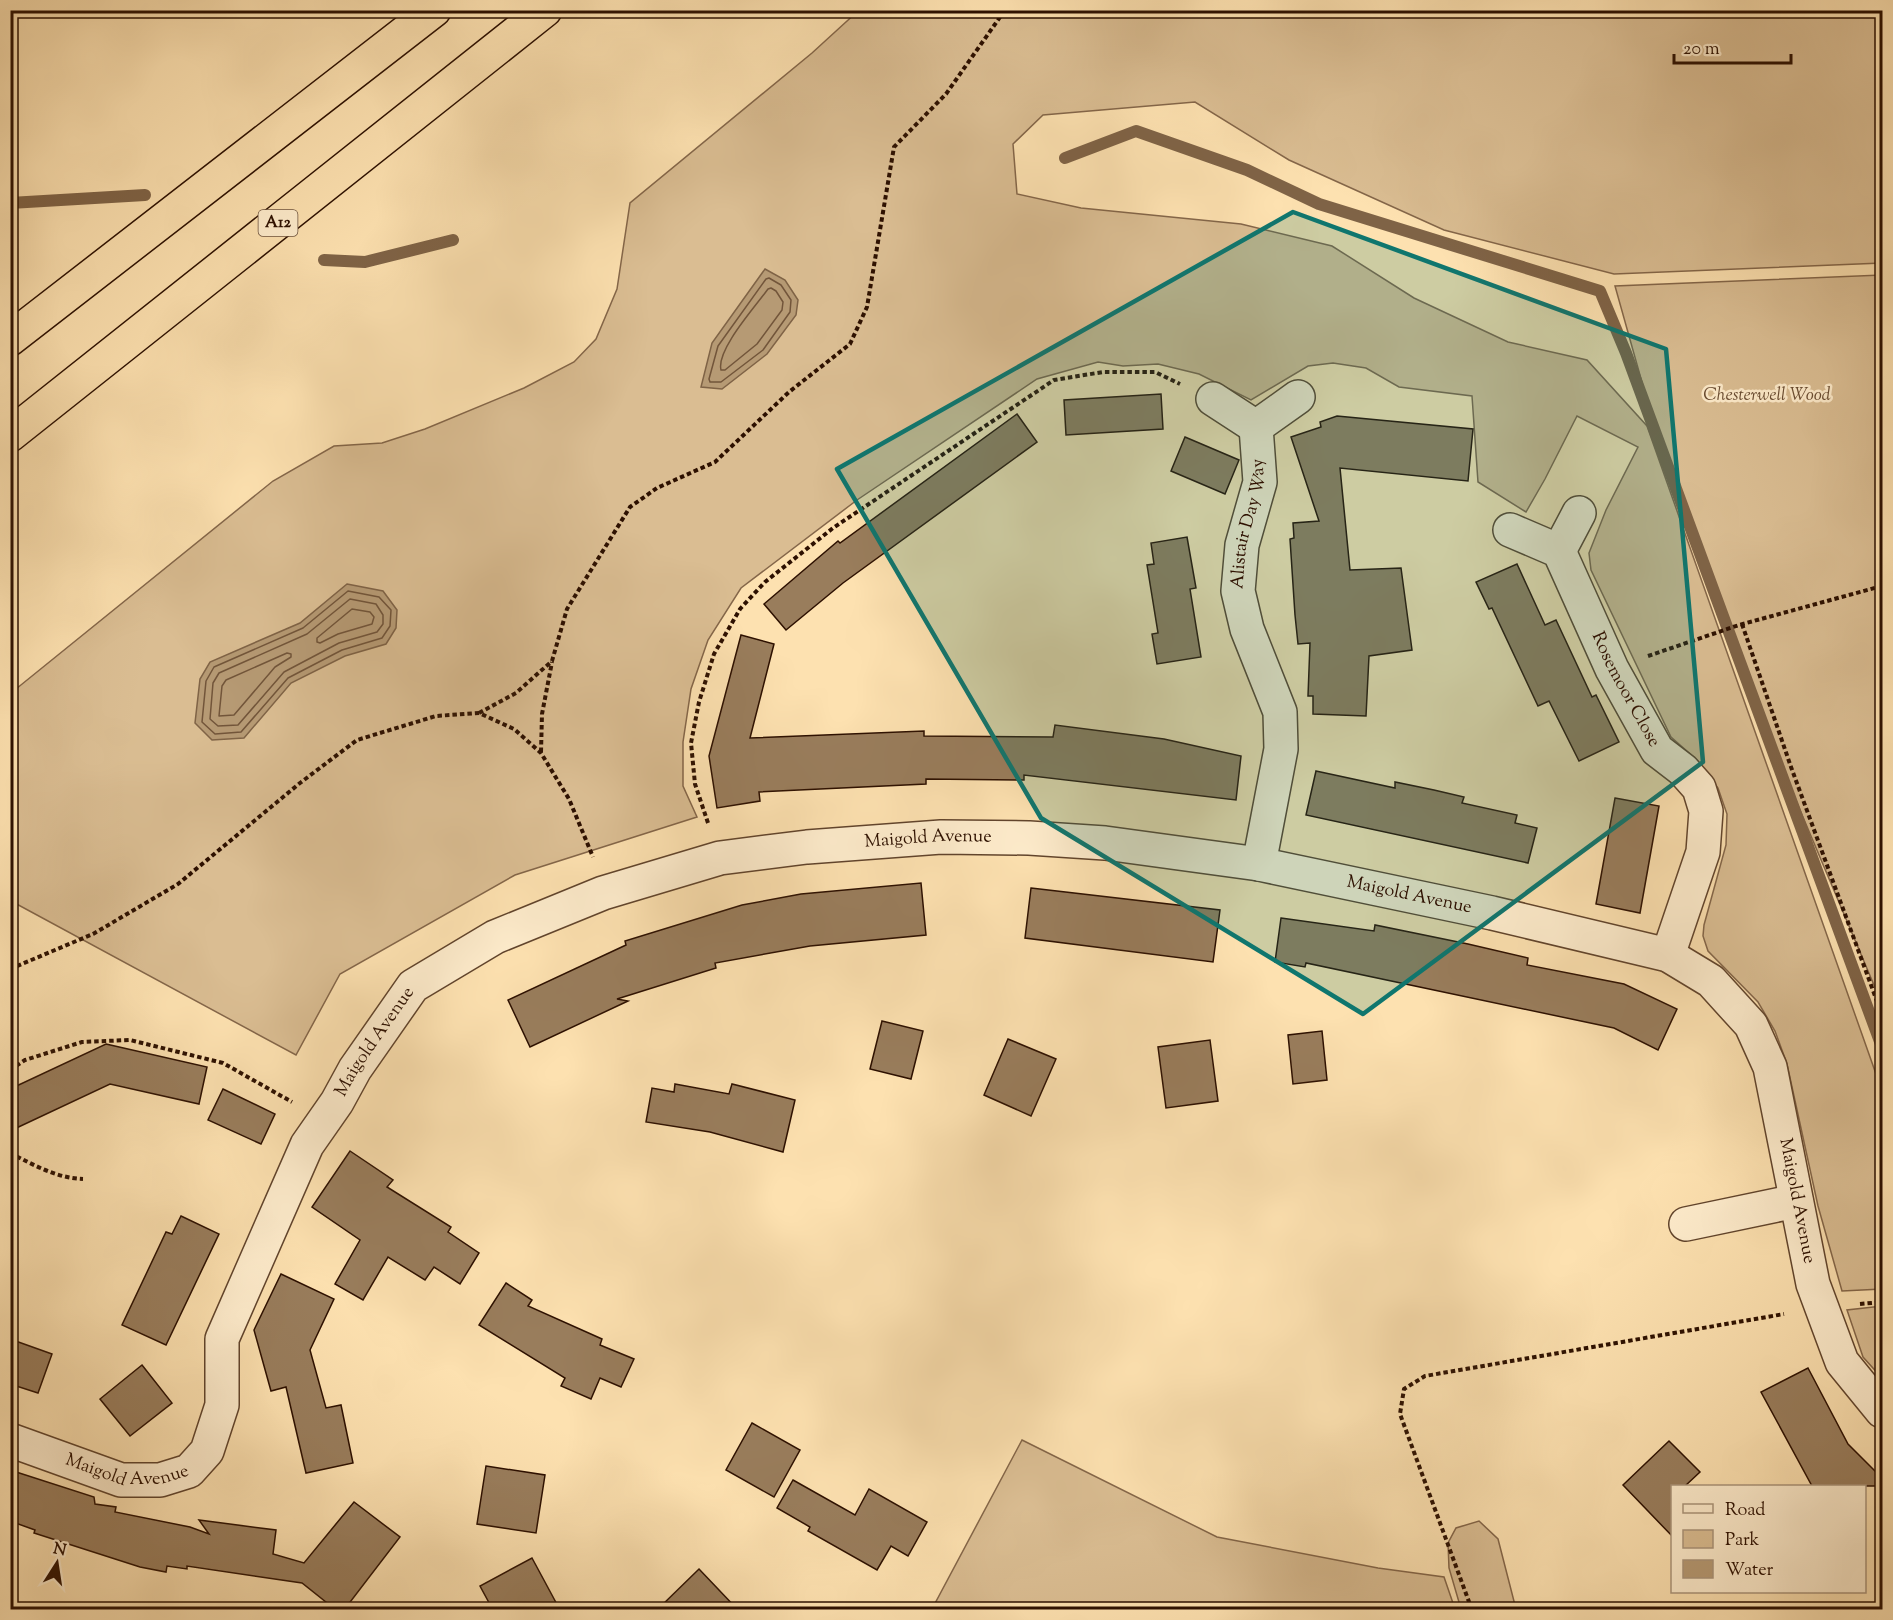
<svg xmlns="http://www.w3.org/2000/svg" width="1893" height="1620" font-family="'Sorts Mill Goudy',serif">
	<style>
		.green { fill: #dabd92; stroke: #846649; stroke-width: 1.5 }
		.water { fill: #b69a74; stroke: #7f6346; stroke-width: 1.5 }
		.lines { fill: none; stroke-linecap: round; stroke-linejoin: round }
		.shore { stroke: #72553a; stroke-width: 1.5 }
		.stream { stroke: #7f6346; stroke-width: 12 }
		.building { fill: #997d5c; stroke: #2d1000; stroke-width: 1.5 }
		.minor-casing { stroke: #61442c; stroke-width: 36 }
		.trunk-casing { stroke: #2d1000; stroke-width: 36 }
		.path { stroke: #2d1000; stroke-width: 4; stroke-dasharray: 4.5 3; stroke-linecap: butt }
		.minor { stroke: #feeccc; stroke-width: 33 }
		.trunk { stroke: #fde1b0; stroke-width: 33 }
		.marked { fill: #0f766e; fill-opacity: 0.2; stroke: #0f766e; stroke-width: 4.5; stroke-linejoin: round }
		.labels { text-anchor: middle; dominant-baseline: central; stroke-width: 5; stroke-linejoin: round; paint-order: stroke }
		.shield { fill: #feeccc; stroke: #6c523d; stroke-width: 1.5 }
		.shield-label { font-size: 16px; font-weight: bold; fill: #2d1000 }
		.park-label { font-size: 18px; font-style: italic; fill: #6a4d33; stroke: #feeccc }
		.street-label { font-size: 18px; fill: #2d1000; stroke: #feeccc }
	</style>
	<rect width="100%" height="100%" fill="#fde1b0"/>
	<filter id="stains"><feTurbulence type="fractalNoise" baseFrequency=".00333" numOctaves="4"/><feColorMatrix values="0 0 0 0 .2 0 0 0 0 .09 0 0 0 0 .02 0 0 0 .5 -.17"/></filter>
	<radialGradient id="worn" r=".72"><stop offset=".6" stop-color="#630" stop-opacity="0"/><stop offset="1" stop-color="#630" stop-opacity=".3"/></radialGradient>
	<g class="green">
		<path d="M858,11H1882V263L1614,274L1444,230L1289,160L1195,102L1043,115L1013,144L1017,194L1081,208L1241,224L1332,246L1414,298L1508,342L1587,360L1647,426L1882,1091V1289L1842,1291L1818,1206L1787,1064L1775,1031L1758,1002L1708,951L1703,936L1704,925L1726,845L1727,814L1718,788L1697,760L1671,737L1591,570L1589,553L1606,510L1638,447L1577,416L1545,479L1526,512L1478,482L1472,396L1399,387L1366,368L1333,363L1308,366L1251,400L1199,374L1158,364L1123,366L1098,362L1037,379L857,500L741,588L708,640L691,689L683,742V786L697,817L515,875L340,974L296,1055L11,901V693L273,481L334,446L382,443L425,429L524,388L574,362L596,339L617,289L630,203L812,53Z"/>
		<path d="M1882,275V1004L1759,713L1657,436L1615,286Z"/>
		<path d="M1882,1306V1378L1863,1357L1847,1310Z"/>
		<path d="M1022,1440L1217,1537L1378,1568L1444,1577L1455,1609H932Z"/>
		<path d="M1479,1521L1498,1539L1516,1609H1461L1449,1568L1448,1543L1456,1528Z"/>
	</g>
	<g class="water">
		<path d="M765,269L785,280L798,300L796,315L767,354L722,389L701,387L712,343Z"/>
		<path d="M347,584L383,591L397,610L396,628L386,644L345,656L291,683L244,738L212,740L195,723L200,679L210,662L300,623Z"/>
	</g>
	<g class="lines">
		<g class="shore">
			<path d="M769,278L781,285L791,300L790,312L763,350L721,382H710L709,379L718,346L766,279Z"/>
			<path d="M771,288L776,291L783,302L782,310L757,344L725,370H721C716,350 755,307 768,289Z"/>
			<path d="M348,591L379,597L391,610L390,626L382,638L342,650L288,678L241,732L215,734L202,722L206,681L214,667L303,628Z"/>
			<path d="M350,599L376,604L383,615V624L377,632L339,643L284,672L238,725L218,726L210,719L213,683L219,673L307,634Z"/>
			<path d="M352,609L370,612L374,617L372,624L338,634L320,643L317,642V638Z"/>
			<path d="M287,653L291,654V657L275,667L234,715L219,716L222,686L226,680Z"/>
		</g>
		<g class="stream">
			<path d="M1065,158L1136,131L1247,170L1319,204L1600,291L1626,353L1882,1047"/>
			<path d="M10,203L145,195"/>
			<path d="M324,260L365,262L453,240"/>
		</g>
	</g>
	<g class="building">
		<path d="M1161,394L1163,429L1066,435L1064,400Z"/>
		<path d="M1017,414L1037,442L843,583L786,630L764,604L838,541L840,543Z"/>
		<path d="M1337,416L1473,429L1468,481L1340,468L1350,570L1401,568L1412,650L1369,656L1366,716L1313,714V696H1308L1310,643L1298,644L1295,615L1290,539L1294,538L1293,523L1319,521L1291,437L1321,427L1320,422Z"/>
		<path d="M1185,437L1239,460L1225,494L1171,471Z"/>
		<path d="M1187,537L1196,588L1190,589L1201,657L1157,664L1152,634L1158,633L1147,565L1154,564L1151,543Z"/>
		<path d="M1517,564L1545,625L1556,620L1592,697L1596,695L1619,742L1579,761L1549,701L1538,706L1492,608L1489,609L1476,582Z"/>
		<path d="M741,635L774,644L750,738L924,731V736L1053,737L1055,725L1164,739L1241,756L1236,800L1024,775V780L926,779V784L759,792L760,801L717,808L709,756Z"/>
		<path d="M1316,771L1395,788V782L1434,790L1464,797L1462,803L1517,815L1515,823L1537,828L1528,863L1306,815Z"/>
		<path d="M1615,798L1659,806L1640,913L1596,904Z"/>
		<path d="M921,883L926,935L810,946L715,963L716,968L617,999L628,1001L530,1047L508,1000L626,945L625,941L742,905L801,894Z"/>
		<path d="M1031,888L1220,910L1213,962L1025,938Z"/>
		<path d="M1281,918L1374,931L1375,925L1468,944L1528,958L1527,965L1624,984L1677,1009L1658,1050L1614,1028L1306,963L1305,967L1275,962Z"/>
		<path d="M882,1021L923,1031L911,1079L870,1069Z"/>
		<path d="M1322,1031L1327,1080L1293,1084L1288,1035Z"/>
		<path d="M1008,1039L1056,1059L1031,1116L984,1095Z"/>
		<path d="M1210,1040L1218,1101L1166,1108L1158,1047Z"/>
		<path d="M106,1044L207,1067L199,1104L110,1084L10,1131V1089Z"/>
		<path d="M675,1084L729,1094L732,1084L795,1100L783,1152L710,1132L646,1122L652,1088L674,1092Z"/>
		<path d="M223,1089L275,1114L261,1144L208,1120Z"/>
		<path d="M350,1151L393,1180L387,1187L451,1227L448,1232L479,1253L460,1284L434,1267L425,1280L388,1257L363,1300L335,1284L360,1240L312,1207Z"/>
		<path d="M181,1216L219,1234L166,1345L122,1325L166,1232L172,1234Z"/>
		<path d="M281,1274L334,1299L310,1350L326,1408L341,1405L353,1463L306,1473L286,1387L271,1391L254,1330Z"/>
		<path d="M506,1283L532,1300L528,1306L602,1339L600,1345L634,1359L621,1387L600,1378L591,1399L561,1386L565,1378L479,1325Z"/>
		<path d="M10,1339L52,1354L38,1393L10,1384Z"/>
		<path d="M142,1365L172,1403L130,1436L100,1399Z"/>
		<path d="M1808,1368L1848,1444L1882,1478V1486H1812L1761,1392Z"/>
		<path d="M752,1423L800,1450L774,1497L726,1470Z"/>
		<path d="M1669,1441L1700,1472L1685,1486H1672V1536L1623,1485Z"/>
		<path d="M486,1466L545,1475L536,1533L477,1524Z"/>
		<path d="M10,1470L94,1497L95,1504L116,1507L115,1512L190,1527L209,1534L199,1520L276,1530L273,1554L304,1563L354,1502L400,1537L344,1610H336L302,1583L187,1566V1569L167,1566L166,1572L140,1567L34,1533L35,1530L10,1521Z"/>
		<path d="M793,1480L855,1515L869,1489L927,1522L908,1556L891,1546L877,1570L808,1531L810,1527L777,1508Z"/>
		<path d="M532,1558L560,1610H493L480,1586Z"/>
		<path d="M699,1569L738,1610H657Z"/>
	</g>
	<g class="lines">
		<g class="minor-casing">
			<g id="minor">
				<path d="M1213,399L1256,427"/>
				<path id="s1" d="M1510,530L1559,551L1612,669L1657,750L1683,770L1699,788L1706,811L1703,852L1668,955"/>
				<path d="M1559,551L1579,513"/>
				<path id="s2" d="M1259,864L1281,749L1280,712L1247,629L1238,591L1242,545L1260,482L1256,427L1298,397"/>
				<path d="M1686,1224L1796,1201"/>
				<path id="s3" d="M10,1440L121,1480H160L189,1471L207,1451L222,1405V1339L307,1145L337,1102L355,1069L413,986L495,937L603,893L720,858L807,847L941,837L1029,838L1105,843L1259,864L1492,913L1668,955L1711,981L1751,1025L1770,1067L1813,1284L1842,1362L1882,1411"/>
			</g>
		</g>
		<g class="trunk-casing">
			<g id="trunk">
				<path d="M10,339L434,10"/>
				<path d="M10,435L545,10"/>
			</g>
		</g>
		<g class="path">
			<path d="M1742,624L1791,767L1882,1015"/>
			<path d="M1648,656L1739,625L1882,586"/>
			<path d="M479,713L516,693L552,661L567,609L630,507L657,488L715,462L789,392L850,344L867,307L894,147L946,94L1005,10"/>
			<path d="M541,752L542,714L552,662"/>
			<path d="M708,823L695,784L691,743L699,702L714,654L740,609L765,582L833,528L1054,380L1103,372H1155L1180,384"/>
			<path d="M10,969L93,934L178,884L300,783L357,740L436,716L479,713L514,729L541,753L569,799L593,857"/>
			<path d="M10,1070L25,1060L82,1042L130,1040L223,1063L292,1102"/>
			<path d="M10,1153C34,1165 56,1178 83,1179"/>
			<path d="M1860,1304L1882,1302"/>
			<path d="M1472,1610L1400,1414L1404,1389L1425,1376L1784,1314"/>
		</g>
		<use href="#minor" class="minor"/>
		<use href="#trunk" class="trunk"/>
	</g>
	<path class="marked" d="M1293,212L1666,349L1703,762L1363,1014L1041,818L837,469Z"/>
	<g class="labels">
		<rect class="shield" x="258.5" y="210" width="39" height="26" rx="4.5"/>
		<g class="shield-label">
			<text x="278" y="223">A12</text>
		</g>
		<g class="park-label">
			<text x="1767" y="396">Chesterwell Wood</text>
		</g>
		<g class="street-label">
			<text stroke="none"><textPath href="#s2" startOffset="351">Alistair Day Way</textPath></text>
			<text stroke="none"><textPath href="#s1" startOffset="207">Rosemoor Close</textPath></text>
			<text stroke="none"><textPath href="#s3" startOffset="1275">Maigold Avenue</textPath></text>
			<text stroke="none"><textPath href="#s3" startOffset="1761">Maigold Avenue</textPath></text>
			<text stroke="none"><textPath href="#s3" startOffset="664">Maigold Avenue</textPath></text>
			<text stroke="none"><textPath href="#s3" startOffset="2319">Maigold Avenue</textPath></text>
			<text stroke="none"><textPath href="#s3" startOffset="123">Maigold Avenue</textPath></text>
		</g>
	</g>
	<rect width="1893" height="1620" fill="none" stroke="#fde1b0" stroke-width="36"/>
	<rect x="12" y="12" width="1869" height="1596" fill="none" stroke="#2d1000" stroke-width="3"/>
	<rect x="18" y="18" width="1857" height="1584" fill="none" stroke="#2d1000" stroke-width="1.5"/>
	<rect x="1671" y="1485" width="195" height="108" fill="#feeccc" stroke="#aa947a" stroke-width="1.5"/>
	<rect x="1683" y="1504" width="30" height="9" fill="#feeccc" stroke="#aa947a" stroke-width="1.5"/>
	<text x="1725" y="1515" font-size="18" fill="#2d1000">Road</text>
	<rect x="1683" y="1530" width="30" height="18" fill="#dabd92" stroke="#aa947a" stroke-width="1.5"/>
	<text x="1725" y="1545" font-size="18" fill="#2d1000">Park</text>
	<rect x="1683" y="1560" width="30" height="18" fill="#b69a74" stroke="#aa947a" stroke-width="1.5"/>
	<text x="1725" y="1575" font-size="18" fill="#2d1000">Water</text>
	<g transform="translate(57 1563) rotate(12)" stroke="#feeccc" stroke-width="4.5" paint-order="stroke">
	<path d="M0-4.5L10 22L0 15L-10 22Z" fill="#2d1000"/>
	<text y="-9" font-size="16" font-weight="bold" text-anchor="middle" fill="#2d1000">N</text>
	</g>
	<path d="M1674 54v9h117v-9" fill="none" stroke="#2d1000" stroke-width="3"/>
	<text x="1683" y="54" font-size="18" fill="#2d1000" stroke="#feeccc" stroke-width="4.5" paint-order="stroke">20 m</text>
	<rect width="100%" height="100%" filter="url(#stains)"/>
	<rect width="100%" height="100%" fill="url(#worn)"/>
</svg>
